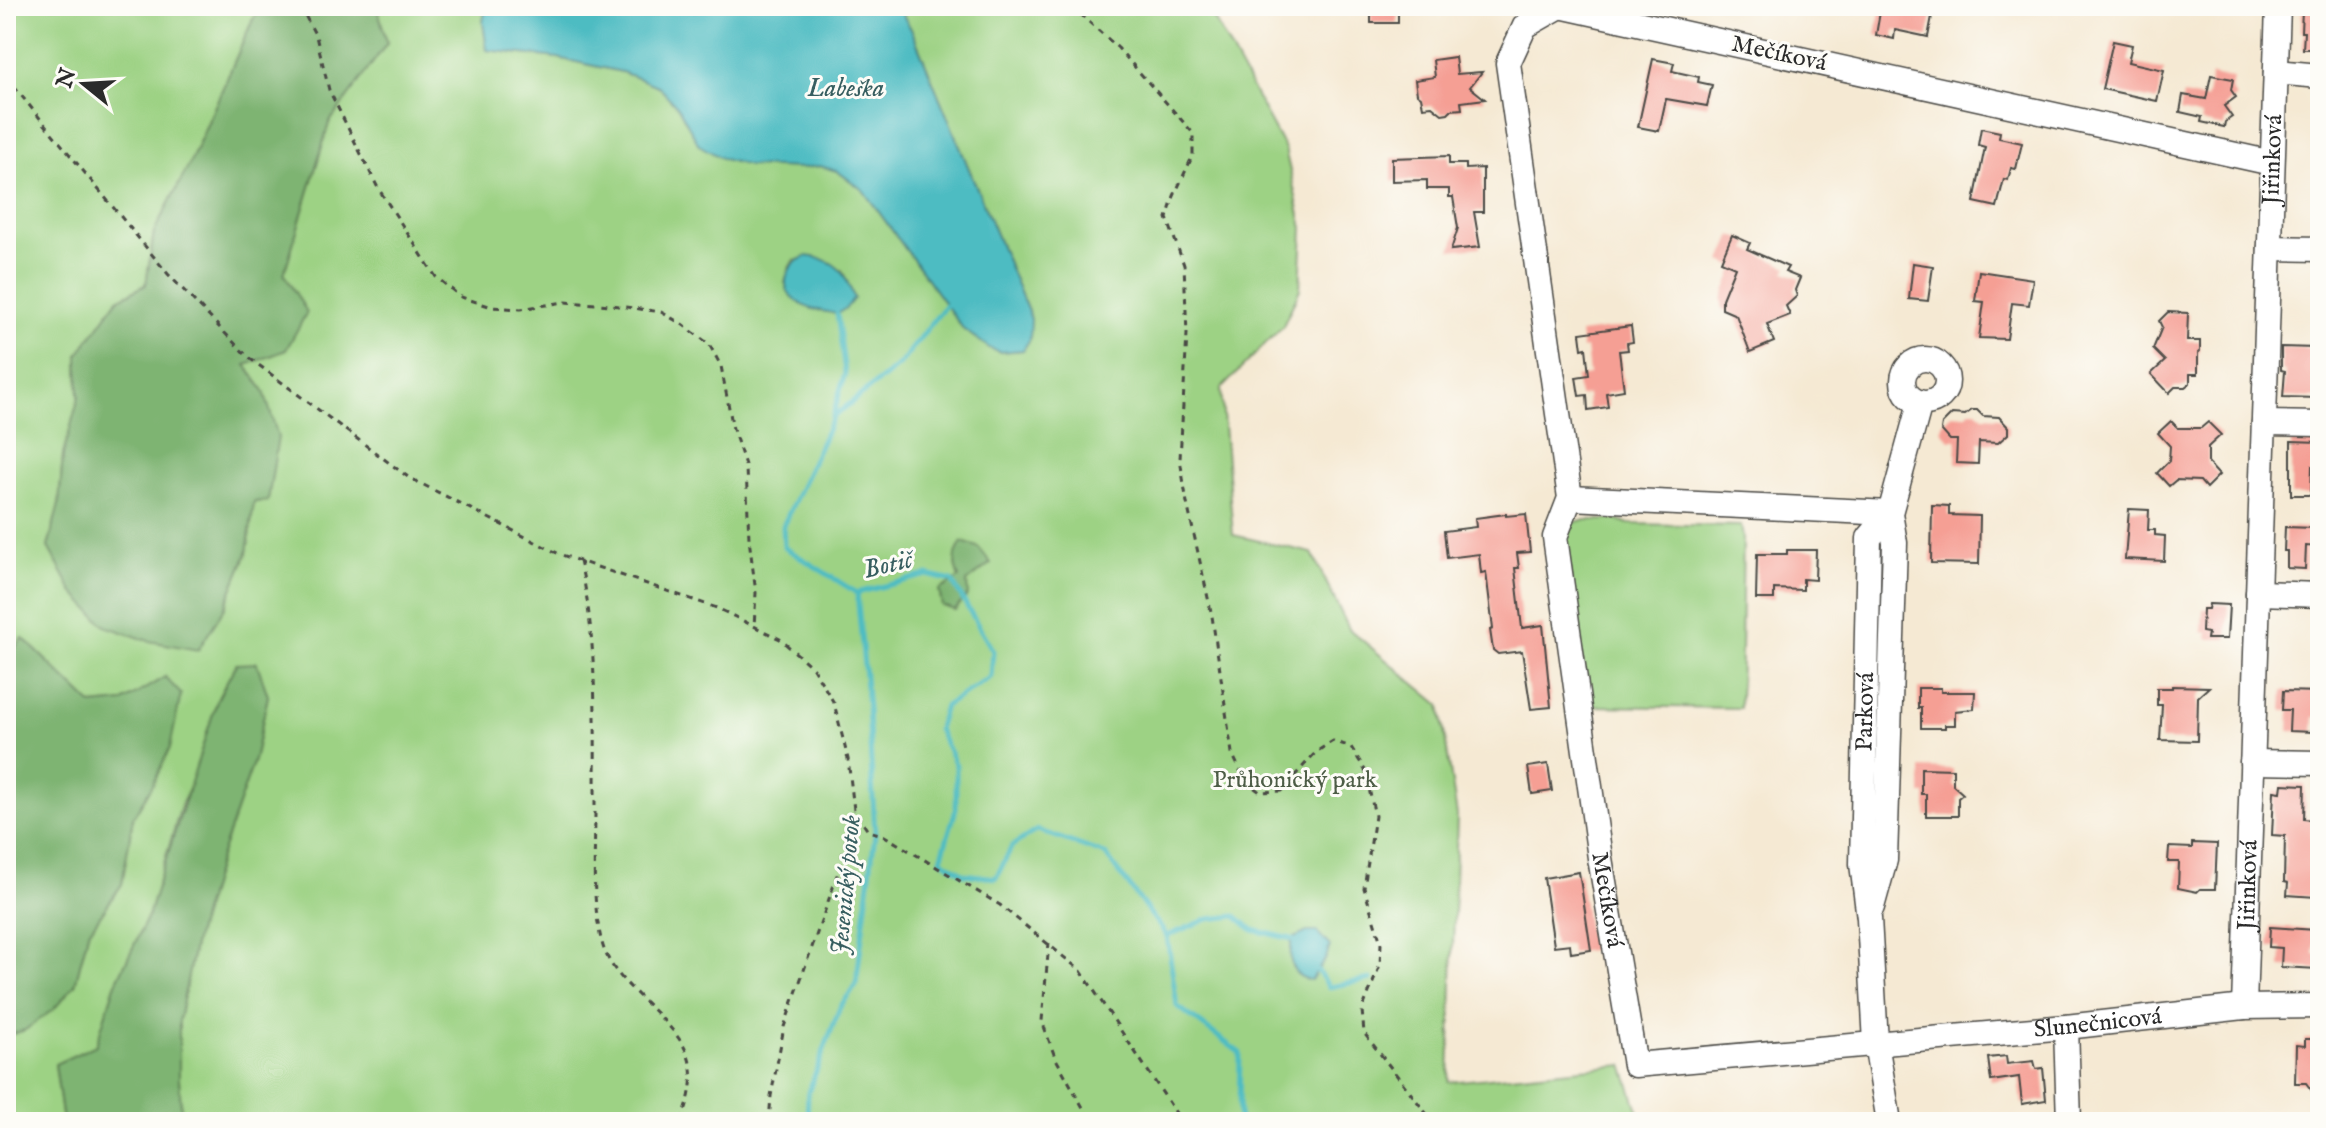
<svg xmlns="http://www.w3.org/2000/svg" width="2326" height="1128" font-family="'IM FELL English',serif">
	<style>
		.green { fill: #9dd284; stroke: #647e58; stroke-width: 2; fill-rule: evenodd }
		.forest { fill: #7eb472; stroke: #54704e; stroke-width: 2 }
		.water { fill: #4dbcc2; stroke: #3c7476; stroke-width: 2 }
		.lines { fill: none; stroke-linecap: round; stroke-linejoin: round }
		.stream { stroke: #4dbcc2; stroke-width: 5 }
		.building { fill: #f59f94 }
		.minor-casing { stroke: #494844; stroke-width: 27 }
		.path { stroke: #494844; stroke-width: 3; stroke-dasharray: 6 6; stroke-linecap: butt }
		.minor { stroke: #fff; stroke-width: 24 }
		.labels { text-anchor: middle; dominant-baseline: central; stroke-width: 6; stroke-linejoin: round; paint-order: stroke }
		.street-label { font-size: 24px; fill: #2b2b2b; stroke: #fdfcf7 }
		.park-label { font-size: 24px; fill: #4d5d46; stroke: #fdfcf7 }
		.water-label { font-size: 26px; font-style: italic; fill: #375e60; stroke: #fdfcf7 }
	</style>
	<rect width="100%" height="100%" fill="#fdfcf7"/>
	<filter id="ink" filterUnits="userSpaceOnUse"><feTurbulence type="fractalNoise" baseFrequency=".0125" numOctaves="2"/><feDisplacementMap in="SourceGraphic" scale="16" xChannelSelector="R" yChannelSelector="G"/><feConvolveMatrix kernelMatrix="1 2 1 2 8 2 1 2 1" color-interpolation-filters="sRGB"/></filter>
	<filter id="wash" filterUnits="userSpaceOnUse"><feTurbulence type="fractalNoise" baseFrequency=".006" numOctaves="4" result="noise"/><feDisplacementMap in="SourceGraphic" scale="32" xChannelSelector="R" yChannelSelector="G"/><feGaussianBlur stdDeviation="1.8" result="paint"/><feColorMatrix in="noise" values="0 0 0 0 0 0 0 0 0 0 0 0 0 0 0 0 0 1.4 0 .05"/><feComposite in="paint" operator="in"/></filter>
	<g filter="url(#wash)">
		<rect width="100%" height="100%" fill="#f5e9d3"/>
		<g class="green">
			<path d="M6,6H263L253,19L191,161L154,232L146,285L118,299L78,355L79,397L63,455L59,504L48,547L224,609L247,553L254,502L268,501L264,391L246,365L286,350L284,274L329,123L387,43L377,6H486L483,22L487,50L558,58L622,72L658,86L678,107L687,124L801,168L820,166L837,171L863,190L964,330L1000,352L1023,350L1031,319L912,31L898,6H1207L1285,149L1303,228L1300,289L1283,326L1221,389L1233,535L1312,553L1349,629L1440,705L1457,815L1449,1082L1623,1065L1642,1122H182L179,1079V1020L196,936L219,860L254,760L268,696L256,663L182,803L148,916L115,985L96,1046L55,1064L63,1122H6V1036L25,1030L75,985L88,933L122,884L133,817L152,786L165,677L123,702L92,705L23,638L6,659ZM795,260L842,270L854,298L785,283L790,266Z"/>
			<path d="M1582,520H1618L1629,524L1741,526L1743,536L1740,708L1588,706L1565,538L1572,523Z"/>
		</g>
		<g class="forest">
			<path d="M263,6H377L387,43L329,123L284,274L307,312L286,350L246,365L264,391L278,437L268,501L254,502L247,553L224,609L198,650L149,641L105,626L73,592L48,547L59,504L63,455L79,397L78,355L118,299L146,285L154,232L191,161L253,19Z"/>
			<path d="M962,542L978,547L991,563L967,582L968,595L955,610L942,606L939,590L959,578C953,564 954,555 962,542Z"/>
			<path d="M23,638L92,705L123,702L165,677L181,694L170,748L152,786L133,817L122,884L88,933L75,985L54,1009L25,1030L6,1036V659Z"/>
			<path d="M257,663L268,696L254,760L219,860L196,936L179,1020V1079L182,1122H63L55,1064L96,1045L115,985L148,916L218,698L236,664Z"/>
		</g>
		<g class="water">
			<path d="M486,6H898L912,31L1031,319L1030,339L1023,350L1000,352L991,349L964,330L863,190L837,171L820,166L801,168L749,166L723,159L699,145L678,107L658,86L622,72L558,58L487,50L483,22Z"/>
			<path d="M807,256C837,260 844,270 854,298L846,308L837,314C825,311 808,310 798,302C777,287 786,264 807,256Z"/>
			<path d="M1307,932H1317L1330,946L1326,958L1311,980C1288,976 1289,958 1292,939Z"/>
		</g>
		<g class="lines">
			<g class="stream">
				<path d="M949,304L945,306L900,364L833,417L783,526L784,547L857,593L927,575L952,581L993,651L991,677L945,706L938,729L956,765V809L941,859L964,874L996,878L1012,846L1037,830L1105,854L1167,936L1177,1006L1240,1053L1239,1115L1241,1122"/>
				<path d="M833,416L845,373L837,314"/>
				<path d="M1167,936L1208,919L1236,916L1253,930L1292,939"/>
				<path d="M1318,971L1329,987L1371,979"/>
				<path d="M807,1122L808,1093L840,1007L856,985L875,834L868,708L857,593"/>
			</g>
		</g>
		<g id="blocks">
			<g class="building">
				<rect x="1371" y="6" width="27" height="17"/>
				<path d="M1881,6H1934L1928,37L1895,30L1894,39L1876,35Z"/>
				<path d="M2305,6H2320V49H2303L2304,32H2301L2302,10H2304Z"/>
				<path d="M2113,41L2132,45L2128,62L2164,70L2157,101L2102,89Z"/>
				<path d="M1455,57L1457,74L1482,72L1470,87L1485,99L1461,102L1462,109L1451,110L1448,113L1442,114L1432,106L1423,107L1421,97L1417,94L1415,80L1435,77L1433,60Z"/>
				<path d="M1653,59L1674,63L1672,71L1699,77L1698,82L1712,85L1707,106L1666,99L1659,131L1638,127Z"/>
				<path d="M2211,75L2233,79L2231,90L2236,97L2224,106L2232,117L2225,122L2224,127L2201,122L2202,117L2180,112L2183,95L2206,99Z"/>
				<path d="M1981,128L2000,132L1999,138L2022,143L2016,169L2011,168L2008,180L2004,179L1997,207L1974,202L1985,147L1978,145Z"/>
				<path d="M1449,156V164H1466V169L1483,168V212H1474L1480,247L1451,250L1458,228L1453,197H1449V189H1427V180L1392,181V158Z"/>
				<path d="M1732,235L1750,243L1747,249L1788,267L1785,272L1800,278L1795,290L1797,296L1786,306L1790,315L1767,324L1774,342L1750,352L1736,315L1722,309V299L1735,267L1721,261Z"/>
				<path d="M1913,263L1933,266L1928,301L1909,299Z"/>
				<path d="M1979,271L2033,279L2029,305L2012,303L2007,339L1979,338L1984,302L1975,301Z"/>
				<path d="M2168,312L2188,313L2187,341H2200V351L2198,353V374H2190V383L2185,387H2175L2169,393L2151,374L2165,361L2153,349L2162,327L2159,321Z"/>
				<path d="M1631,326L1633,342L1627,343L1628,350L1619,351L1624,390L1606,393L1608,407L1588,410L1587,395L1579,396L1576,377L1589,375L1586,348L1582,349L1580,333Z"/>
				<path d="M2281,347L2316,348L2315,361H2318L2317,398L2283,397L2285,371L2281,370Z"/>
				<path d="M1972,410H1977L1983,416L1999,417L2008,427V434L1998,443L1979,442L1978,464L1956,463L1957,440H1950L1941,430L1942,424L1952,414L1965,415Z"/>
				<path d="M2171,421L2178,428H2201L2208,422L2221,435L2208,447V463L2219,475L2206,488L2200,481L2176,480L2169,486L2157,473L2169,461L2170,446L2158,433Z"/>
				<path d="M2291,441L2320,442V467L2312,466L2311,495H2291Z"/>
				<path d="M1932,505L1949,506V515L1980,516L1979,564L1931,563Z"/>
				<path d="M2129,509L2149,510L2148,530H2155V535L2165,536L2164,561L2125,559Z"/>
				<path d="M1506,514V516L1526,514L1530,552L1517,553L1519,568H1515L1522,628L1543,625L1551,707L1531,709L1522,651L1498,654L1493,650L1490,630L1493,629L1486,572L1481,573L1479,554L1447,558L1444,531L1476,527L1475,518Z"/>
				<path d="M2285,527L2314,528L2313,535L2320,542V547L2306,546L2305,569L2287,568V551H2284Z"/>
				<path d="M1787,550H1816L1815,580L1803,579V590L1774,589V599H1756L1757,554H1787Z"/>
				<path d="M2209,604L2229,605L2227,639H2207L2208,633L2202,632L2203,609H2208Z"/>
				<path d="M2172,686L2209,687L2198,697L2197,741L2160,740L2162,705H2157V688H2172Z"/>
				<path d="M1918,688H1941V692H1975L1974,709L1955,711V725H1945V728H1921V708H1918Z"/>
				<path d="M2283,691L2320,692V718L2314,717L2313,732L2289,731L2290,710H2282Z"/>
				<path d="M1548,764L1552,791L1532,794L1528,767Z"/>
				<path d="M1921,768L1953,769V785L1963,794L1958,798V816H1926V794H1921Z"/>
				<path d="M2282,784L2305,785L2304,819L2312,820L2311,853H2318L2316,897L2287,895L2288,883L2284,882L2285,836L2272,835L2274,791L2281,792Z"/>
				<path d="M2192,843L2217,844L2215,889H2200L2197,892L2178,888L2179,862H2168L2169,847L2192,848Z"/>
				<path d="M1579,872L1591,950L1571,953L1570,944L1554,946L1544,878Z"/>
				<path d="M2270,927L2316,930L2314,954L2319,955L2318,969L2281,967L2282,948L2269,947Z"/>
				<path d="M2305,1039H2320V1083L2312,1091L2306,1083H2295L2296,1045L2305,1046Z"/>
				<path d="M2006,1056L2007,1064L2034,1061L2036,1069L2043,1068L2046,1100L2022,1104L2019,1077L1991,1081L1988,1058Z"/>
			</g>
		</g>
	</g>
	<g filter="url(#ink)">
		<use href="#blocks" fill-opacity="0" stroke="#494844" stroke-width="2"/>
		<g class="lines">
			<g class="minor-casing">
				<g id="minor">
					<path d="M2276,72L2320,76"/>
					<path id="s1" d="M2272,163L1560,6L1525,26L1508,63L1570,498L1555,537L1600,858L1635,1065L2066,1027L2244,1007L2320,1006"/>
					<path d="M2270,248L2320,249"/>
					<circle cx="1925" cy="381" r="22"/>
					<path d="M2264,423L2320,424"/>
					<path d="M1570,498L1890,513"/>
					<path d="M2258,593L2320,595"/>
					<path d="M2252,762L2320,763"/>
					<path d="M1872,907L1885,860L1895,543L1890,513L1920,403"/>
					<path id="s2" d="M2244,1007L2278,6"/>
					<path d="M2066,1027L2069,1122"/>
					<path id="s3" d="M1889,1122L1876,1043L1869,918L1862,864L1869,538L1890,513"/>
				</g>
			</g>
			<g class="path">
				<path d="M300,6L316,36L329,90L378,188L436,277L461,297L492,307L521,309L564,302L612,305L661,312L682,324L709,344L721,366L733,429L746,468L749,539L756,593L754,627"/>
				<path d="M1071,6L1118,48L1193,133V155L1174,196L1167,218L1184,265L1187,334L1180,459L1187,503L1212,616L1232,753L1245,781L1260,792L1281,791L1316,752L1333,741L1351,747L1365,770L1375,816L1364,888L1381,943L1380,965L1362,1010L1364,1033L1433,1122"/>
				<path d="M6,77L168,274L248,357L408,477L559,554L717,608L780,639L813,668L834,703L848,759L854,810L868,831L883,835L1000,905L1081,971L1182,1122"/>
				<path d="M580,561C598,644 595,725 595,809C595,853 591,900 602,943C607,961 618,975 631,988C677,1035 709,1052 681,1122"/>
				<path d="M1049,943L1042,1021L1055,1057L1091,1122"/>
				<path d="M769,1122L771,1096L784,1027L836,879L854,810"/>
			</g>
			<use href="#minor" class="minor"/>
		</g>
	</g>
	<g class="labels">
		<g class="street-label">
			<text transform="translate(1779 54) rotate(12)">Mečíková</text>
			<text stroke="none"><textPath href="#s2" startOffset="848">Jiřinková</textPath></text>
			<text stroke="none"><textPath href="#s3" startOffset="412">Parková</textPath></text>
			<text stroke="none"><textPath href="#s2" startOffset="122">Jiřinková</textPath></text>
			<text stroke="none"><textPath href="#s1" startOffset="1658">Mečíková</textPath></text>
			<text stroke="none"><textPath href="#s1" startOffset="2290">Slunečnicová</textPath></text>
		</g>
		<g class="park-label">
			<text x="1295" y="780">Průhonický park</text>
		</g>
		<g class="water-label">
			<text x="846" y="88">Labeška</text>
			<text transform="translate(888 565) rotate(-14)">Botič</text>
			<text transform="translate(846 885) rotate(-85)">Jesenický potok</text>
		</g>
	</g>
	<rect width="2326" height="1128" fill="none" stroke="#fdfcf7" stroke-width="32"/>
	<g transform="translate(84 84) rotate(288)" stroke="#fdfcf7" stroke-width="6" paint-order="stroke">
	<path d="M0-6L14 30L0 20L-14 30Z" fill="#2b2b2b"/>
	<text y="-12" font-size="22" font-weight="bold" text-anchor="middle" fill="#2b2b2b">N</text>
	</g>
</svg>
